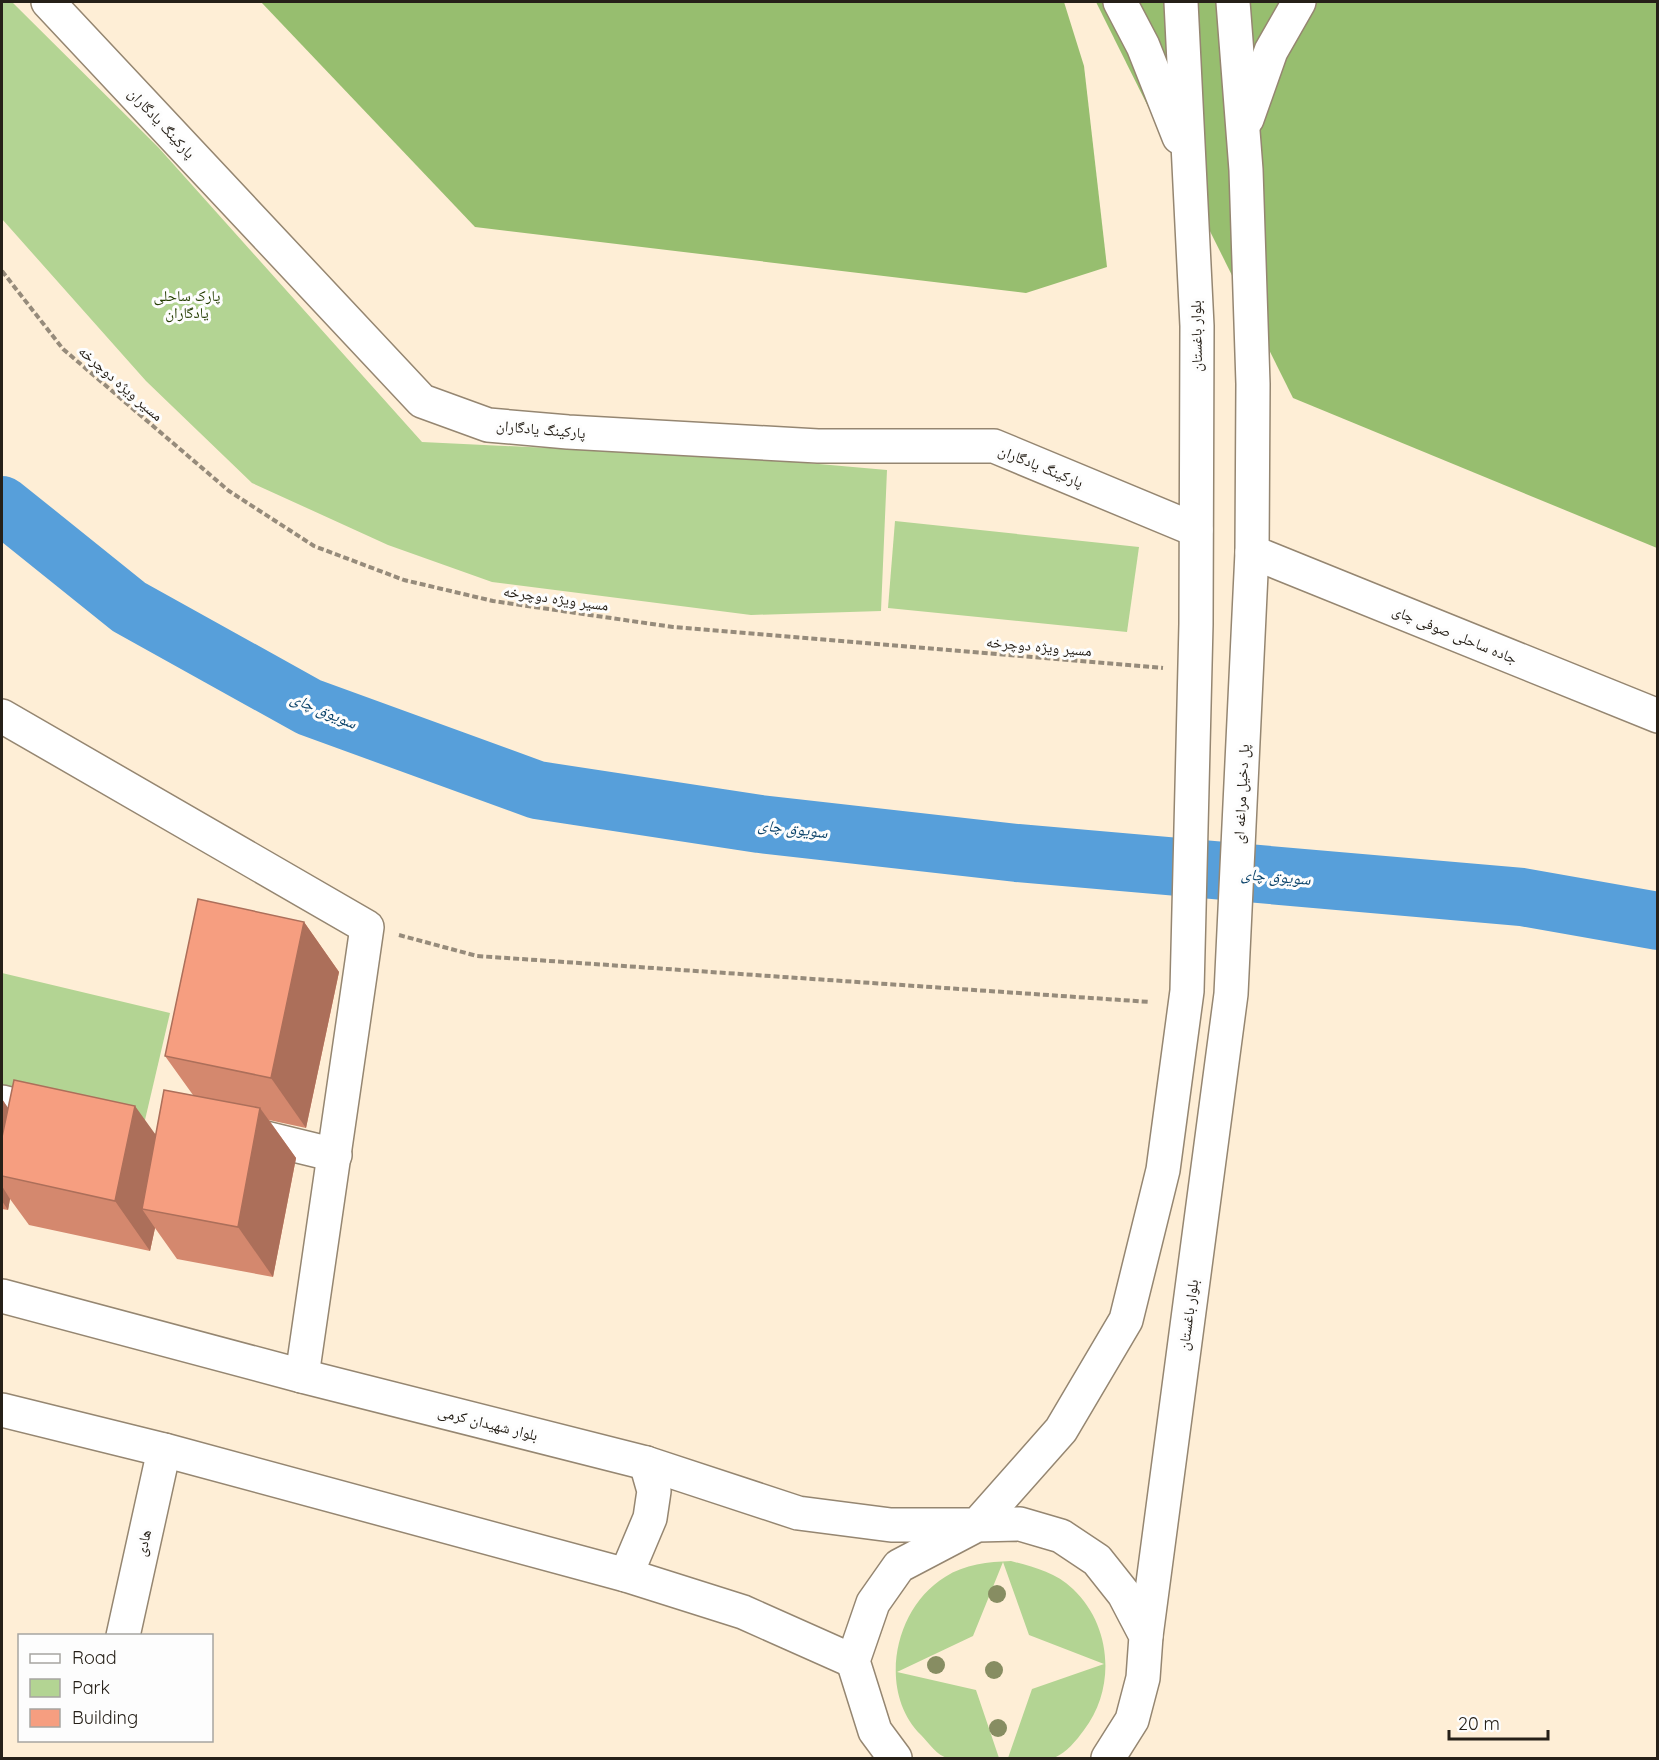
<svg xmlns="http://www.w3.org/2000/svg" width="1659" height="1760" font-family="Quicksand,'Noto Naskh Arabic',sans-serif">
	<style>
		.green { fill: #b3d493 }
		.forest { fill: #97be6f }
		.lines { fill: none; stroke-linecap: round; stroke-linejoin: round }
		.river { stroke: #579fda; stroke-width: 58 }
		.minor-casing { stroke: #958671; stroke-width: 36 }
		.major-casing { stroke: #958671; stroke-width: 36 }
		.path { stroke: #968b7b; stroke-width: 4; stroke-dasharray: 6 3; stroke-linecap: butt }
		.minor { stroke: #fff; stroke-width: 33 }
		.major { stroke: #fff; stroke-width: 33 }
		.tree { fill: #878d62 }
		.wall { fill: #d4886e }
		.shaded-wall { fill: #ac6f5a }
		.building { fill: #f69e80; stroke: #ac6f5a; stroke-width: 1.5 }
		.labels { text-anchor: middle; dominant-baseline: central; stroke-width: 6; stroke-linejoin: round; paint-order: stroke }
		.street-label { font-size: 15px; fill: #262018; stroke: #fdfdfd }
		.park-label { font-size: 15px; fill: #263e03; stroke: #fdfdfd }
		.water-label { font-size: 16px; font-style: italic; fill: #0b436a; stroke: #fdfdfd }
	</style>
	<rect width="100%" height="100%" fill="#feeed6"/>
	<g class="green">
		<path d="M2,2H12L158,147L422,442L739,457L887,470L881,611L751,615L492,582L388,545L252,483L146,381L2,219Z"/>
		<path d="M895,521L1139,547L1127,632L888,608Z"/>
		<path d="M2,973L170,1013L145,1120L2,1086Z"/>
		<path d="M1011,1561C1033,1567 1055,1572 1073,1589C1112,1626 1116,1688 1084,1730C1076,1741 1067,1752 1054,1758C1044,1760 1020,1759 1008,1758L1032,1689L1104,1664L1029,1635L1003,1562L973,1636L897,1672L976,1690L999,1758C984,1759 962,1760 948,1758C937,1756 929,1743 921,1735C877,1691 894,1608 945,1577C965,1564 988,1562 1011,1561Z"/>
	</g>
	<g class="forest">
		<path d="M261,2H1064L1084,66L1107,267L1026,293L475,227Z"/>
		<path d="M1096,2H1657V548L1293,398Z"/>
	</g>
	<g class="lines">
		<path class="river" d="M2,505L129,607L309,707L537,790L760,824L1017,853L1522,897L1658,921"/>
		<g class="minor-casing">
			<g id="minor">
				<path d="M48,2L422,401L488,425L568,432L818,446H994L1196,530"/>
				<path d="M1252,552L1658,716"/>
				<path d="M2,716L367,927L302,1376"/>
				<path d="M2,1102L52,1115"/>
				<path d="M241,1132L335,1155"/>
				<path d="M123,1636L164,1450"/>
			</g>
		</g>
		<g class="major-casing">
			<g id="major">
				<path d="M1120,2L1143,46L1179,137"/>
				<path d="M1247,119L1271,51L1299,2"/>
				<path d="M2,1296L302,1376L646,1463L798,1513L891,1525H977L1061,1430L1126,1320L1163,1170L1187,991L1196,624L1197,326L1181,2"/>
				<path d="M2,1410L164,1450L626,1575L743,1612L853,1661"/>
				<path d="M626,1575L650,1518L654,1491L646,1463"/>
				<path d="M1146,1636L1231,994L1252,552L1253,384L1246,170L1233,2"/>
				<path d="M895,1758L875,1731L853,1661L873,1603L899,1566L977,1525L1020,1524L1061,1536L1097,1560L1124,1594L1146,1636L1143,1678L1132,1720L1108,1758"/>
			</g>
		</g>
		<g class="path">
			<path d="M2,271L63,349L229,491L314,546L404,580L493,601L673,627L1163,668"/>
			<path d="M399,935L477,956L1150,1002"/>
		</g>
		<use href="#minor" class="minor"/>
		<use href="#major" class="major"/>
	</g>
	<g class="tree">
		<circle cx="997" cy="1594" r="9"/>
		<circle cx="936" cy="1665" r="9"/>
		<circle cx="994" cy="1670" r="9"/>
		<circle cx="998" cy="1728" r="9"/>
	</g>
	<path class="wall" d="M304,922L339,972L306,1128L269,1120L296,1158L273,1277L177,1259L155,1228L150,1251L29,1225L10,1199L8,1210L2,1209V1099L8,1108L156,1134L193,1095L165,1056Z"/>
	<g class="shaded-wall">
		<path d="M304,922L339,972L306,1128L271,1078Z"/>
		<path d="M2,1099L24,1132L2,1176Z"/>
		<path d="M135,1106L171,1156L142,1209L155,1228L150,1251L115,1201Z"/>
		<path d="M260,1108L296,1158L273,1277L238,1227Z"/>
		<path d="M2,1186L10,1199L8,1210L2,1201Z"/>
	</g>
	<g class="building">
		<path d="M198,899L304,922L271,1078L165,1056Z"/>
		<path d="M14,1080L135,1106L115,1201L2,1176V1137Z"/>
		<path d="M164,1090L260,1108L238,1227L142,1209Z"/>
	</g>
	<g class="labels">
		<g class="street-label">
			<text transform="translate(162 123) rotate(47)">پارکینگ یادگاران</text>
			<text transform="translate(1196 336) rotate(-91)">بلوار باغستان</text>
			<text transform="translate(121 383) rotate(41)">مسیر ویژه دوچرخه</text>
			<text transform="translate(541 429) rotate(5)">پارکینگ یادگاران</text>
			<text transform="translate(1041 466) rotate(22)">پارکینگ یادگاران</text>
			<text transform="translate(556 598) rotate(8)">مسیر ویژه دوچرخه</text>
			<text transform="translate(1455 634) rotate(22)">جاده ساحلی صوفی چای</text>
			<text transform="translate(1039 646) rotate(5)">مسیر ویژه دوچرخه</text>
			<text transform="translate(1241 794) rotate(-87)">پل دخیل مراغه ای</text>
			<text transform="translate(1188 1315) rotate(-82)">بلوار باغستان</text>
			<text transform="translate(488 1423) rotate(14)">بلوار شهیدان کرمی</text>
			<text transform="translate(143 1543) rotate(-78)">هادی</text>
		</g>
		<g class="park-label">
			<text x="187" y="295">پارک ساحلی<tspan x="187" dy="17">یادگاران</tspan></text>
		</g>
		<g class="water-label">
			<text transform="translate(324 710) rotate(23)">سویوق چای</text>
			<text transform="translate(793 828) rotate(7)">سویوق چای</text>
			<text transform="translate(1276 876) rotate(5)">سویوق چای</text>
		</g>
	</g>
	<rect width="1659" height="1760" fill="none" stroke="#262018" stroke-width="6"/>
	<rect x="18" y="1634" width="195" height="108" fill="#fdfdfd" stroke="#a7a5a1" stroke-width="1.5"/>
	<rect x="30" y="1654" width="30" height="9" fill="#ffffff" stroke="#a7a5a1" stroke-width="1.5"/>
	<text x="72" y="1664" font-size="18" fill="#262018">Road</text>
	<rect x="30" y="1679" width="30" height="18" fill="#b3d493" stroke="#a7a5a1" stroke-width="1.5"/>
	<text x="72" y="1694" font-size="18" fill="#262018">Park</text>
	<rect x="30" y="1709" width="30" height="18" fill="#f69e80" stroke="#a7a5a1" stroke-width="1.5"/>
	<text x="72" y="1724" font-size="18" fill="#262018">Building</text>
	<path d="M1449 1730v9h99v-9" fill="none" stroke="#262018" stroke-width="3"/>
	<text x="1458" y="1730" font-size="18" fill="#262018" stroke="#fdfdfd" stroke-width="4.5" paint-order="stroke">20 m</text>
</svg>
